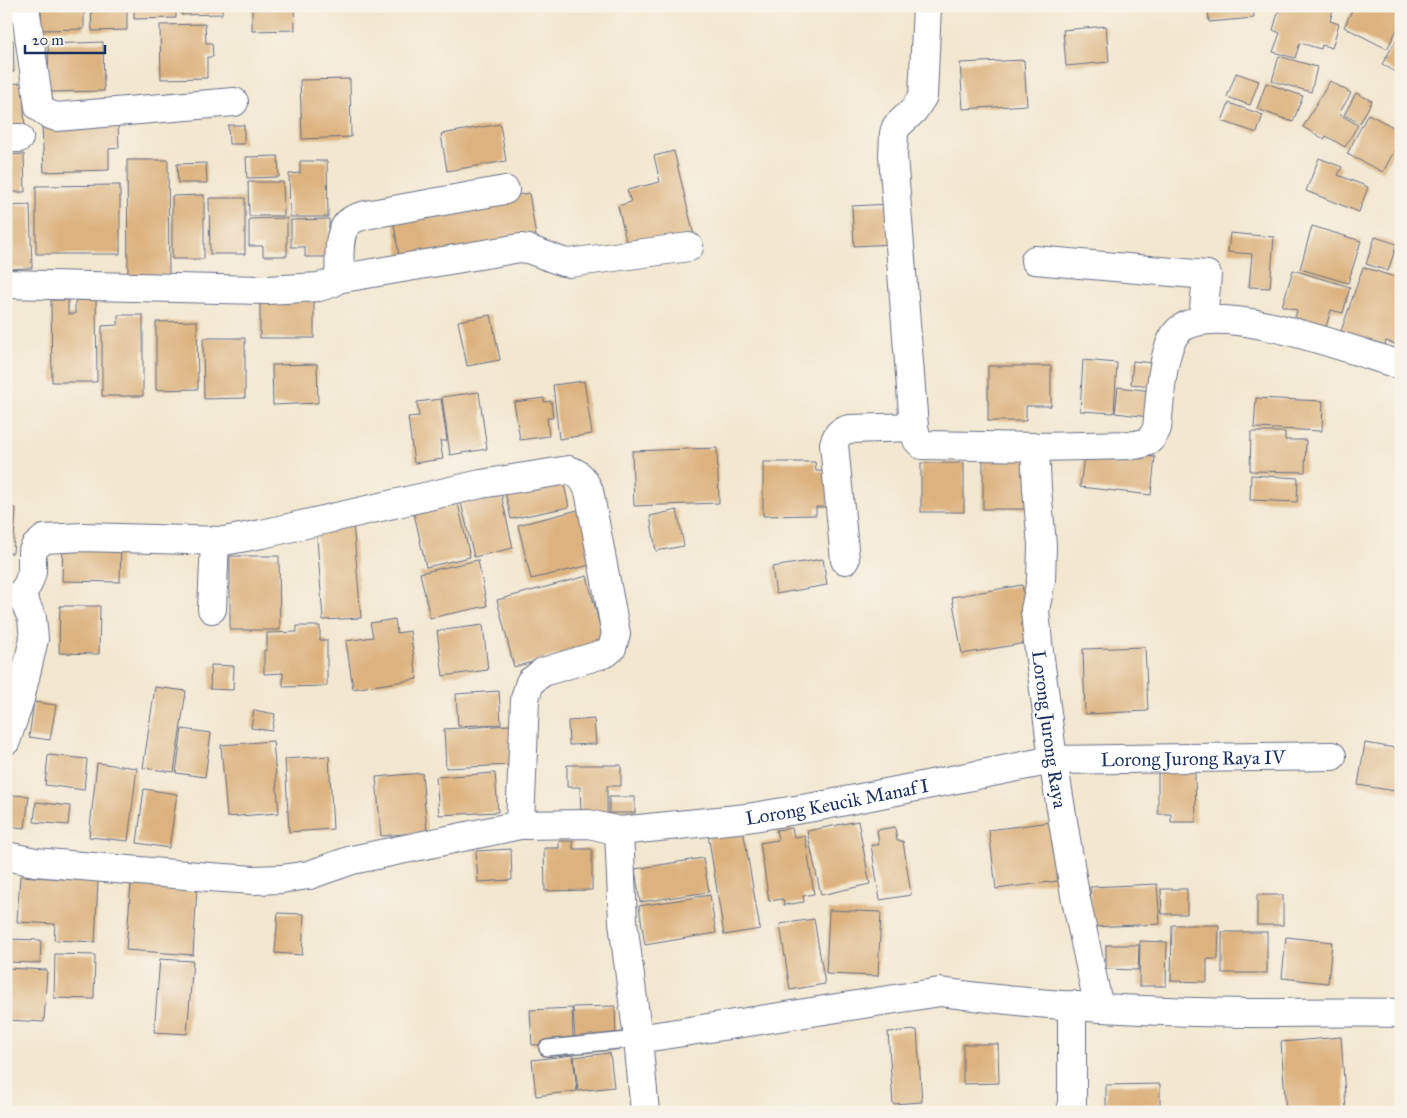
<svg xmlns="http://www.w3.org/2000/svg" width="1407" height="1118" font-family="'IM FELL Great Primer',serif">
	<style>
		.building { fill: #dcb27e }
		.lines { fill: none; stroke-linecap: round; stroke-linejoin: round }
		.lane-casing { stroke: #666f86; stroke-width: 18 }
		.street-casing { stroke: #666f86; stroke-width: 30 }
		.lane { stroke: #fff; stroke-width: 15 }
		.street { stroke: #fff; stroke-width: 28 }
		.labels { text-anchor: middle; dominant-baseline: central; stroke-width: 4.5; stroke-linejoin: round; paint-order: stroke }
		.street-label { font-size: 19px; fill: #1b2f5e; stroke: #f7f3e8 }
	</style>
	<rect width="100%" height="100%" fill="#f7f3e8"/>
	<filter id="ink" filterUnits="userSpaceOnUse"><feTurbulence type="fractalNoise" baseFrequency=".02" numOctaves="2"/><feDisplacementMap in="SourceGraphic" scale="10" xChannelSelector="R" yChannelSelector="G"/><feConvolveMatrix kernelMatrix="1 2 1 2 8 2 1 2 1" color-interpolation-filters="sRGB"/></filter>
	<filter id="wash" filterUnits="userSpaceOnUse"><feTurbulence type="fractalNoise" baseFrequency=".0096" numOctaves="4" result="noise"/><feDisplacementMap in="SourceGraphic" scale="20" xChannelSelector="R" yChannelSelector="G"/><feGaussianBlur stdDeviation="1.12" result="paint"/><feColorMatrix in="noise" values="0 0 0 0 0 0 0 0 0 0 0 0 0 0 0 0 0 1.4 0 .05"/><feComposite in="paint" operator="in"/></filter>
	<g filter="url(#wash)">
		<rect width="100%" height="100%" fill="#f2e7cf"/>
		<g id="blocks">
			<g class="building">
				<rect x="6" y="6" width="12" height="15"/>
				<path d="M41,6H84V29L41,30Z"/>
				<path d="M91,6H127V30L92,31Z"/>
				<path d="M134,6H176V18L134,19Z"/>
				<path d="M181,6H222V14L181,15Z"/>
				<path d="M252,6H294L295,30L252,31Z"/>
				<path d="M1208,6H1253L1254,18L1209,22Z"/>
				<path d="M1280,6H1334L1330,21L1339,24L1332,48L1322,45L1321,49L1300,43L1295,58L1273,52L1280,33L1273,30Z"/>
				<path d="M1354,6H1401V22L1387,49L1344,27Z"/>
				<path d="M205,24L206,43H212L213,57H207V78L161,79L160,25Z"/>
				<path d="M1106,26L1109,62L1066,66L1063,30Z"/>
				<path d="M1401,32V75L1382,64Z"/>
				<path d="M6,40H13L14,72H6Z"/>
				<path d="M103,42L104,91L49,92L48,44Z"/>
				<path d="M1279,56L1317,67L1311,92L1272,81Z"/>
				<path d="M1024,60L1027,105L963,109L960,63Z"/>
				<path d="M1236,73L1259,81L1250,105L1227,97Z"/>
				<path d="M350,79L351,137L302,139L300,80Z"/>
				<path d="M1330,81L1351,93L1339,114L1358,125L1345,147L1326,136L1324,139L1303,127Z"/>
				<path d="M23,83L25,133H6V84Z"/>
				<path d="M1266,83L1303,96L1293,122L1257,109Z"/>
				<path d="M1356,93L1372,101L1360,123L1344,115Z"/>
				<path d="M1229,103L1263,115L1257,133L1222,121Z"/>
				<path d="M1368,114L1401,131V138L1383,172L1347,154Z"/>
				<path d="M42,124H118L119,148L109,149V170L44,172Z"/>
				<path d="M500,124L506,161L447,171L441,134Z"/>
				<path d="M228,125H244V144H229Z"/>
				<path d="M674,151L695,240L665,247L663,237L627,245L618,206L631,202L627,190L660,182L654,156Z"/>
				<path d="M24,154L25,192H6V155Z"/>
				<path d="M278,156L279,177L247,178L246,157Z"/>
				<path d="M1319,158L1342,167L1338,175L1368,187L1359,212L1306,191Z"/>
				<path d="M127,160H168L169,275L128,276Z"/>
				<path d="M300,161H327L328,217H290L289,174L300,173Z"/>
				<path d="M206,163L207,183H178L177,164Z"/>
				<path d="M248,182H283L284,216H249Z"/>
				<path d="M120,185V254H36V186Z"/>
				<path d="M529,193L537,243L401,268L393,218Z"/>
				<path d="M204,195V259H172V196Z"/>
				<path d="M209,198H245V254H210Z"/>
				<path d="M890,204L893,244L854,246L852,206Z"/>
				<path d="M30,205L32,268L6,269V206Z"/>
				<path d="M287,218V256H263V246H249V219Z"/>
				<path d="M329,219V257H305V247H291V220Z"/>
				<path d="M1312,226L1361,241L1348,283L1300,269Z"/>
				<path d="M1230,233L1274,237L1270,288L1249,287L1252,254L1228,252Z"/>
				<path d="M1375,237L1397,244L1388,271L1366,264Z"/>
				<path d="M1363,267L1401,279V346L1386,341L1383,351L1339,337Z"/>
				<path d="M1293,270L1350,287L1343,313L1331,310L1326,327L1295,318L1297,310L1282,306Z"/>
				<path d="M51,300H68V314H75V300H96L97,382H52Z"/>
				<rect x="260" y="301" width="54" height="37"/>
				<path d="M118,315H143V396H102V326L118,325Z"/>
				<path d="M491,315L500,360L467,366L458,321Z"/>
				<path d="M197,321L198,389L156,390V322Z"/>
				<path d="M203,338H245V398L204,399Z"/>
				<path d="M1083,360L1117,363L1114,413L1080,411Z"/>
				<path d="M1133,361L1153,363L1152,386L1131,384Z"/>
				<path d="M317,364L318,403L273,405L272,365Z"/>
				<path d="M988,366H1051V406H1026V421H988Z"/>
				<path d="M584,381L592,434L559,439L553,385Z"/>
				<path d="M1118,387L1152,391L1149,417L1115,413Z"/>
				<path d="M479,392L487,449L450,455L442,397Z"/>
				<path d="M544,398V402L551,401L553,418H547L549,436L520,440L514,402Z"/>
				<path d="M1256,398L1323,401L1322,431L1254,428Z"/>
				<path d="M441,399L447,441H440L443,459L414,463L408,417L419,416L417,402Z"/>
				<path d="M1251,432H1285V440H1306L1305,472L1250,471Z"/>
				<path d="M717,448L719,503L634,506L632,451Z"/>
				<path d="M1085,449L1155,457L1151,495L1080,487Z"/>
				<rect x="983" y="455" width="48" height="54"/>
				<path d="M763,462H815L816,471H829V507H816V515L763,516Z"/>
				<rect x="921" y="463" width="43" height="49"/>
				<path d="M562,475L569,507L511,519L504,487Z"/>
				<path d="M1251,475L1298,478L1297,502L1250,500Z"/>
				<path d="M500,489L513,548L474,557L460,498Z"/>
				<path d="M457,499L470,557L426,567L413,509Z"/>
				<path d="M6,507L16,508L13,553H6Z"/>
				<path d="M586,508L599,563L531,579L518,525Z"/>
				<path d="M677,510L684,546L656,551L650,516Z"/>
				<path d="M353,523L361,618L323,620L316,525Z"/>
				<path d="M63,540L121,541L120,582L62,581Z"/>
				<path d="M230,556H279L280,630H230Z"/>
				<path d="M823,559L827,585L776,594L772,567Z"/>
				<path d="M478,560L487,606L430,618L420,573Z"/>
				<path d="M587,576L604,643L514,667L497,600Z"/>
				<path d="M1022,585L1032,642L962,654L952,597Z"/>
				<path d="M60,606H100L99,654L59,653Z"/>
				<path d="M395,619L397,633L410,631L417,679L353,689L346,641L373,637L370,623Z"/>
				<path d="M483,625L488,670L443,676L437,631Z"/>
				<path d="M297,626H320V640H327V686L283,687V673L264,674V650H267V633L297,632Z"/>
				<path d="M1145,647L1148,711L1085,714L1083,649Z"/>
				<path d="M211,665L234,666L233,690L210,689Z"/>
				<path d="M155,687L186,691L174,772L143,768Z"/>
				<path d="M499,691L501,724L458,726L456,694Z"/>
				<path d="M34,702L56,705L50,740L29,737Z"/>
				<path d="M254,710L275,714L272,731L251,728Z"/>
				<path d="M594,719L596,744L569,745L568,721Z"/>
				<path d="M510,725L512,765L446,768L444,729Z"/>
				<path d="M182,729L211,733L205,777L176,773Z"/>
				<path d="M273,741L279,813L227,817L221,745Z"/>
				<path d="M1365,743L1401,749V792L1358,785Z"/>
				<path d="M48,755L87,759L84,790L45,785Z"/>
				<path d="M329,756L333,829L289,832L285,759Z"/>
				<path d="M97,763L137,768L128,841L89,837Z"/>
				<path d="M567,765H621V786H607V816H581L580,787H567Z"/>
				<path d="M1158,772H1195L1196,822H1171V814H1158Z"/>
				<path d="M422,773L427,832L381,836L376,777Z"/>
				<path d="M495,773L498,812L439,815L436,777Z"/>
				<path d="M144,789L177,794L169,848L137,843Z"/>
				<path d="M10,795L29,796L25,828L7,826Z"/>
				<rect x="609" y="797" width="26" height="16"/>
				<path d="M36,802L70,806L68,825L34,822Z"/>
				<path d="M858,821L870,884L821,895L807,831Z"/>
				<path d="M1051,822L1058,881L996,889L989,830Z"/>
				<path d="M895,827L897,841H903L911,895L880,900L871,845H879L877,830Z"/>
				<path d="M792,828L794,837L805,836L814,894L803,896L804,902L784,905L783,899L769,901L760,843L778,840L776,830Z"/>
				<path d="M743,829L760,929L724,935L708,834Z"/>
				<path d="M559,841H573V849H592V890L545,891L544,848H559Z"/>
				<path d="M511,849L512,880L478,882L476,851Z"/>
				<path d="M703,858L709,892L640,902L635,869Z"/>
				<path d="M20,876L98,881L95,942L54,940L55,924L17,922Z"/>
				<path d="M131,883L197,888L193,955L126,950Z"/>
				<path d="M1157,884L1160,924L1092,927L1090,887Z"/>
				<path d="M1161,889H1187V914H1162Z"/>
				<path d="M710,895L716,933L645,945L639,906Z"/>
				<rect x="1257" y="895" width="26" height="30"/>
				<path d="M829,910L881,912L878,976L826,974Z"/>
				<path d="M278,913L304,914L302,955L275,953Z"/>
				<path d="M814,919L825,984L790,990L780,924Z"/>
				<path d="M1172,925H1219L1218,959H1207V982L1171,981Z"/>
				<rect x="1222" y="932" width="45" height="41"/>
				<path d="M1286,937L1332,942L1328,983L1282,978Z"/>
				<path d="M6,939L41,940L40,963L6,962Z"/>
				<path d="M1140,941L1167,942L1166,986H1139Z"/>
				<path d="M1106,945H1139L1138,970L1106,969Z"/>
				<path d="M55,954L95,955L94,999L54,998Z"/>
				<path d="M160,959L193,961L187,1034L154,1032Z"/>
				<path d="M6,968L47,970L44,1022L6,1020Z"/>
				<path d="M615,1006L616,1038L575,1041L573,1007Z"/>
				<path d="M572,1008L573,1043L532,1045L530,1010Z"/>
				<path d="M917,1030L922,1102L893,1104L888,1032Z"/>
				<path d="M1341,1037L1346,1109L1336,1110L1337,1112H1286L1281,1042Z"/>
				<path d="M963,1044H998L999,1083L963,1084Z"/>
				<path d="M610,1053L614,1087L578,1091L574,1057Z"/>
				<path d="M573,1055L577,1091L536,1096L532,1060Z"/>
				<path d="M1160,1084V1112H1106V1085Z"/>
			</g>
		</g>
	</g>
	<g filter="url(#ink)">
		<use href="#blocks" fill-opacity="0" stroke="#666f86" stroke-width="1"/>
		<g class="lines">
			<g class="lane-casing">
				<path id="lane" d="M547,1048L638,1039"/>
			</g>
			<g class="street-casing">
				<g id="street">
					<path d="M25,6L39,107L48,114L56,117L234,102"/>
					<path d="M927,6L923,96L914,110L896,127L894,133L893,156L914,427L917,440L922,445L1035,447L1135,445C1148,443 1152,440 1157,428C1160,404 1161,350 1177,332C1212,295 1357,353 1401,365"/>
					<path d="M6,138H19"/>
					<path d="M1035,260L1207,275L1203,320"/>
					<path d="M337,279L520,248L528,249L563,262L569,263L689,247"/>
					<path d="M6,284L267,290L319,287L332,283L339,276C341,260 335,230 352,220C357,217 365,215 371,214L505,190"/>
					<path id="s1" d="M1035,447L1037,489L1042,545L1041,580L1035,610L1038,643L1053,760L1075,895L1099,1008"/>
					<path d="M845,560L834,444C837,434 840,431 850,429L914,427"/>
					<path d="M212,609L215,541"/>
					<path d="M6,741L20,699L34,639L32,618L21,594"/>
					<path id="s2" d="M520,825L589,824L619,831L747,818L820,806L1053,760L1332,756"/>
					<path d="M619,831L623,922L638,1039L645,1112"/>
					<path d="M6,856L35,862L209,877L254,880L281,879L309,875L352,860L520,825L525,699L530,682L543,672L606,653L612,648L616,634L589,491C584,480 581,474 569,470L481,484L262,534L224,541L83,537L44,539L35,547L32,553V572L28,584L21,594"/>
					<path d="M638,1039L940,992C1042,1006 1146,1012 1249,1013C1300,1013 1350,1012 1401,1013"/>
					<path d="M1072,1112V1005"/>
				</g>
			</g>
			<use href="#lane" class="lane"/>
			<use href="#street" class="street"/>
		</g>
	</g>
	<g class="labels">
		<g class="street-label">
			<text stroke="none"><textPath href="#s1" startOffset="284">Lorong Jurong Raya</textPath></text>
			<text stroke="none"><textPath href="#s2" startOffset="680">Lorong Jurong Raya IV</textPath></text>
			<text stroke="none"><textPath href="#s2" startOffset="320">Lorong Keucik Manaf I</textPath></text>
		</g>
	</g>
	<rect width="1407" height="1118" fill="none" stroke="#f7f3e8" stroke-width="25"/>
	<path d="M25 45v8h80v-8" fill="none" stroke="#1b2f5e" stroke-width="2.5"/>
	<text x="32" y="45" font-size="15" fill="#1b2f5e" stroke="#f7f3e8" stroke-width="4" paint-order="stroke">20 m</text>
</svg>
